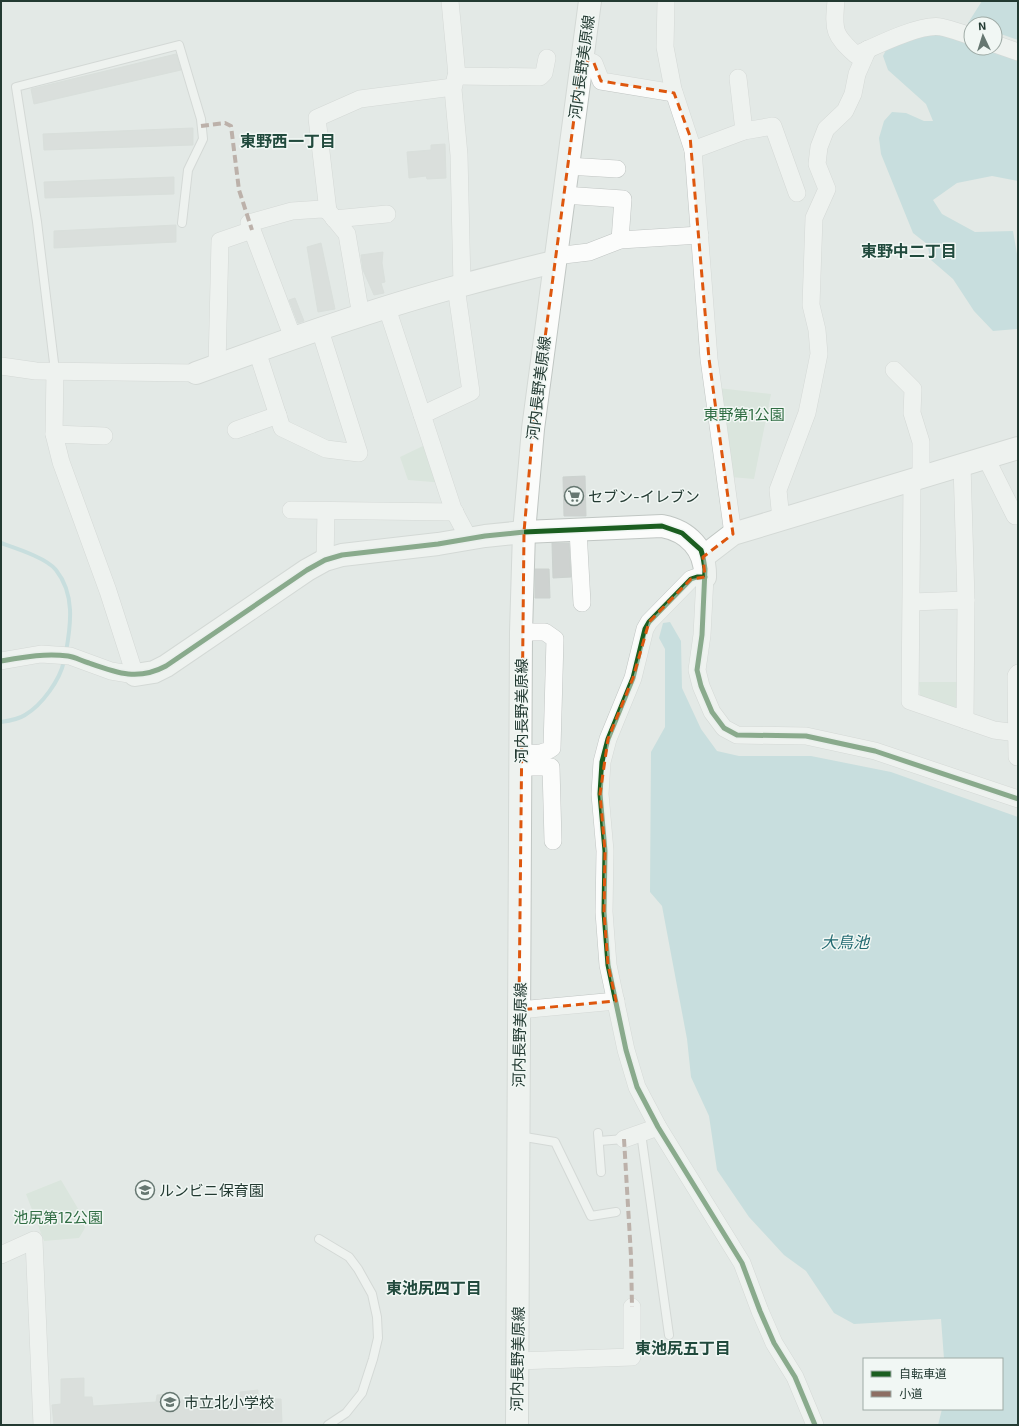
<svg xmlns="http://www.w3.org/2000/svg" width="1019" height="1426" font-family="'Exo 2','Noto Sans JP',sans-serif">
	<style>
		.green { fill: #cee1d2 }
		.water { fill: #a7d1d4 }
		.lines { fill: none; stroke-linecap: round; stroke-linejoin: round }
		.stream { stroke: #a7d1d4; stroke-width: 4 }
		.building { fill: #ced2d0; stroke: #ccd2cf }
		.lane-casing { stroke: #c0c5c3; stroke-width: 10 }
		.street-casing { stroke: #c0c5c3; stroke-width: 18 }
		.secondary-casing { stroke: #c0c6c3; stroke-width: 24 }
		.lane { stroke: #fbfcfb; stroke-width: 8 }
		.street { stroke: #fbfcfb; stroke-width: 17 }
		.secondary { stroke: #fbfcfb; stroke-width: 22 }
		.quiet { stroke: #8d6e63; stroke-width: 4; stroke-dasharray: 8 4; stroke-linecap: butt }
		.cycleway-casing { stroke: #f1f7f4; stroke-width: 8 }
		.cycleway { stroke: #1b5e20; stroke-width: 5 }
		.marked { fill: none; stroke: #de570e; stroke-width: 3; stroke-dasharray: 8 5; stroke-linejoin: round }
		.labels { text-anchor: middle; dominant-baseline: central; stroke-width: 3; stroke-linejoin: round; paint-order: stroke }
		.street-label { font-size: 15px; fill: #233a32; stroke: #f1f7f4 }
		.park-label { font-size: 15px; fill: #306d43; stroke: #f1f7f4 }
		.poi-label { font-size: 15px; fill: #233a32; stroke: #f1f7f4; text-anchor: start }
		.neighbourhood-label { font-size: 16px; font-weight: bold; fill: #214a3d; stroke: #f1f7f4 }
		.water-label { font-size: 16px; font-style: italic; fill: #226a71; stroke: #f1f7f4 }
	</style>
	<rect width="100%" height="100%" fill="#e3e9e6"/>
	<g class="green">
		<path d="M718,388L771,394L754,479L731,477Z"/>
		<path d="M425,445L445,483L408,480L400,457Z"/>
		<path d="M919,682H961V705L955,709L920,696Z"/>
		<path d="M61,1180L80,1212L85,1228L79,1238L44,1241L26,1194Z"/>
	</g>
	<g class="water">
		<path d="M982,1H1018V40L995,32V24L968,23Z"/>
		<path d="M941,32L971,44V48H983L1018,61V181L992,176L957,183L933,200L942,214L975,232L1013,231L1017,254L1018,328L1017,329L993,331L974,311L953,279L931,260L927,244L913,233L881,154L879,138L884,121L892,112L906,113L924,121H933L926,104L888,70L883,56L889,44Z"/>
		<path d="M670,622L681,641L682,688L701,729L717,751L739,756H811L891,772L1018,817V1425H938L942,1409H1002V1359H944L941,1319L854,1324L834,1313L806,1271L784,1255L749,1217L717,1170L709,1116L691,1077L687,1039L662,906L650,892L651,752L665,727V649L659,638L663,623Z"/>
	</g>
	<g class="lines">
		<g class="stream">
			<path d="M1,543C15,548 47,558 56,570C75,594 71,624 66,652"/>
			<path d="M1,722C8,721 19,719 25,715C42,705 60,680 64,661"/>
		</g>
	</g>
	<g class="building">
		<path d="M176,54L181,70L34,104L31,89Z"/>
		<path d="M193,128V145L44,150L43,134Z"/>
		<path d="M445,144L446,178L427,179L426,176L409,178L407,152L431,150V145Z"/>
		<path d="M174,177V194L45,198L44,182Z"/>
		<path d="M176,225V242L54,248V231Z"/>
		<path d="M321,243L335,309L318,312L307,247Z"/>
		<path d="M383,252L382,263L385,282L381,283L384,293L374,295L363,270L361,255Z"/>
		<path d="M295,298L304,321L298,323L289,300Z"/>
		<path d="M585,476L586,516H564L563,477Z"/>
		<path d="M552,543H569L571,577L553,578Z"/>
		<path d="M535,569H549L550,598H535Z"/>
		<path d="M84,1378V1397H92L93,1406L156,1402L157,1395L175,1394L176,1400H241L240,1392L258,1390V1399H281L282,1422L201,1425H54L52,1405L61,1404V1379Z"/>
	</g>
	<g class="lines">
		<g class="lane-casing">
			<g id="lane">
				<path d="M55,371L37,222L16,87L179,45L201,119L203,139L188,170L182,223"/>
				<path d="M598,1133L601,1172"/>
				<path d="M641,1133L669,1335"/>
				<path d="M519,1136L555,1142L591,1216L616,1212"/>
				<path d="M599,1141L624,1139"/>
				<path d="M319,1239L349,1257L358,1269L372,1294L377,1317L378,1338L373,1359L362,1393L346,1413L328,1425"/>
			</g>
		</g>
		<g class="street-casing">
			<g id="street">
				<path d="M450,1L457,76L540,77L544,73L547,58"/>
				<path d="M666,1L665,47L673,89L693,150L709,359L733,534"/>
				<path d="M836,1C833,31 834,35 856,55C875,46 921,23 941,27C951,29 961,33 971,36"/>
				<path d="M995,44L1018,52"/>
				<path d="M582,58L594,63L601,81L674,93"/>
				<path d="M456,76L453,89L459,155L462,285"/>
				<path d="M738,78L744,131"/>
				<path d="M693,150L744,131L773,126L797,193"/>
				<path d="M567,166L617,169"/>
				<path d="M563,195L623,199L620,240"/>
				<path d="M328,211L317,118L360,99L453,87"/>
				<path d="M334,219L387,214"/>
				<path d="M249,223L292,211L322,209L328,211L347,234L361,316"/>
				<path d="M555,256L589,252L620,240L700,235"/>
				<path d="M387,308L453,509L469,539"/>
				<path d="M257,351L282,428L326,449L359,453L320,330"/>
				<path d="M1,366L36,371L196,373"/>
				<path d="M217,366L220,241L252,230L293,338"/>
				<path d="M894,370L913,389L912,413L921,442V478"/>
				<path d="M422,415L471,392L456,287"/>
				<path d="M236,430L278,415"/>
				<path d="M54,434L104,436"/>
				<path d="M986,458L1015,516"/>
				<path d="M912,482L910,701L965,720L966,600L962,465"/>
				<path d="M291,510L455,512"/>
				<path d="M781,519L778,490L807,413L819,354L817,330L811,305L814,218L827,189L817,164L819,147L826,129L845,111L853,94L857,74L868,49"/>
				<path d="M578,530L582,603"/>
				<path d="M325,560L326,511"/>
				<path d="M912,602L966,600"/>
				<path d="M1,661L41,654L70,656L111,671L135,675L108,591L61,462L54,434L55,371"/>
				<path d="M965,720L994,730L1017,733"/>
				<path d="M521,753C533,753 543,755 552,748L555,639L545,632H521"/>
				<path d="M1017,757L1016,676L1018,673"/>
				<path d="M521,767H551L553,841"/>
				<path d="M519,1010L616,1001"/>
				<path d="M624,1139L658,1127"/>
				<path d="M1,1255L34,1240L42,1425"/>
				<path d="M517,1361L632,1357V1307"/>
				<path d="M815,1425L795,1377L774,1343L760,1311L742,1263L658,1127L637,1087L626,1050L608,965L604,912L605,851L600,794L602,762L608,739L633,678L645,629L649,622L691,579L697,577H705L702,635L697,670L701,686L712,712L724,728L737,735L806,736L875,751L1018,799"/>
			</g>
		</g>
		<g class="secondary-casing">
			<g id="secondary">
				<path d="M196,373C284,341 373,309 463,285C493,277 524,269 554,262"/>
				<path d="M703,557L733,534L1018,448"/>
				<path d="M135,675L154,672L166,666L307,570L325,560L342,555L438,544L485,536L524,532L662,526C688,531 706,549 705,577"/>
				<path d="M517,1425L521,632L524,532L533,429L590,1"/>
			</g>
		</g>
		<use href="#lane" class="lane"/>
		<use href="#street" class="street"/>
		<use href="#secondary" class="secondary"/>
		<g class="quiet">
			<path d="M201,126L225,123L231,126L239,190L252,230"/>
			<path d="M624,1139L631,1256L632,1307"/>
		</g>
		<g class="cycleway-casing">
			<g id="cycleway">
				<path d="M705,577H697L691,579L649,622L645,629L633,678L608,739L602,762L600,794L605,851L604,912L608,965L626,1050L637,1087L658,1127L742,1263L760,1311L774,1343L795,1377L815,1425"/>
				<path d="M1,661C24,657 45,653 68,656C75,657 82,661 89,663C117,673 138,681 166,666L307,570L325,560L342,555L438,544L485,536L524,532L662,526L682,533L701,550L703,557L705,569L702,635L697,670L701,686L712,712L724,728L737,735L806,736L875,751L1018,799"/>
			</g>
		</g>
		<use href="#cycleway" class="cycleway"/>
	</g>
	<path d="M0 0H1019V1426H0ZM582,58L594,63L601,81L674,93L690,136L709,359L733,534L703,557L705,577L691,579L649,622L633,678L608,739L600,794L605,851L604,912L608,965L616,1001L519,1010L524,532L533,429Z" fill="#e3e9e6" fill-opacity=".55" fill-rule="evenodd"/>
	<path class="marked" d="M582,58L594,63L601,81L674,93L690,136L709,359L733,534L703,557L705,577L691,579L649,622L633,678L608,739L600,794L605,851L604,912L608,965L616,1001L519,1010L524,532L533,429Z"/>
	<defs>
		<g id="supermarket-ring" transform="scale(1)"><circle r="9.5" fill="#f1f7f4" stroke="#667771" stroke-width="1.5"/><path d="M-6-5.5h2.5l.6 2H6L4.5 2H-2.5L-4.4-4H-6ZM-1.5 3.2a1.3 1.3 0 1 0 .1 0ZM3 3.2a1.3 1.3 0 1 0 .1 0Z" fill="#667771"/></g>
		<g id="school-ring" transform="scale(1)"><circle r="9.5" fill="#f1f7f4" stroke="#667771" stroke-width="1.5"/><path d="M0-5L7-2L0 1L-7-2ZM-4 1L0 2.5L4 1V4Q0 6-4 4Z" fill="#667771"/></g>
	</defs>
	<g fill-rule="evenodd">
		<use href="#supermarket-ring" x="574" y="496"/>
		<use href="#school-ring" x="145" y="1190"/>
		<use href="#school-ring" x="170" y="1402"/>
	</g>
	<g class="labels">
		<g class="street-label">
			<text transform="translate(581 67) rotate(-82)">河内長野美原線</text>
			<text transform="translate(538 388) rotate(-83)">河内長野美原線</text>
			<text transform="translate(521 711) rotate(-90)">河内長野美原線</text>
			<text transform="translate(519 1035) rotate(-89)">河内長野美原線</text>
			<text transform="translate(517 1359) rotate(-89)">河内長野美原線</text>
		</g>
		<g class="park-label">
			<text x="744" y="414">東野第1公園</text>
			<text x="58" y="1217">池尻第12公園</text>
		</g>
		<g class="poi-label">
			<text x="588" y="496">セブン-イレブン</text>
			<text x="159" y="1190">ルンビニ保育園</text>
			<text x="184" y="1402">市立北小学校</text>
		</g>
		<g class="neighbourhood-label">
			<text x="288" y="140">東野西一丁目</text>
			<text x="909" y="250">東野中二丁目</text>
			<text x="434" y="1287">東池尻四丁目</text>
			<text x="683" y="1347">東池尻五丁目</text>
		</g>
		<g class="water-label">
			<text x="845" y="941">大鳥池</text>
		</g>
	</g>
	<rect width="1019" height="1426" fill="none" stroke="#233a32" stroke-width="4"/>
	<rect x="863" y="1358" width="140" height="52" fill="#f1f7f4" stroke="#9faba6"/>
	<rect x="871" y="1371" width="20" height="6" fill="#1b5e20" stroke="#9faba6"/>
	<text x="899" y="1378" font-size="12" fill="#233a32">自転車道</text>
	<rect x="871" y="1391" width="20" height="6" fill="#8d6e63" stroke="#9faba6"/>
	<text x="899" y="1398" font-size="12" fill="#233a32">小道</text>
	<g transform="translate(983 36) rotate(356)"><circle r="19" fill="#f1f7f4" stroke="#9faba6"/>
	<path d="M0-3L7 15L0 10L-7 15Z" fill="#667771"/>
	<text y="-6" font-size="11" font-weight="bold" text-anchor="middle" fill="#233a32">N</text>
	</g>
</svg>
